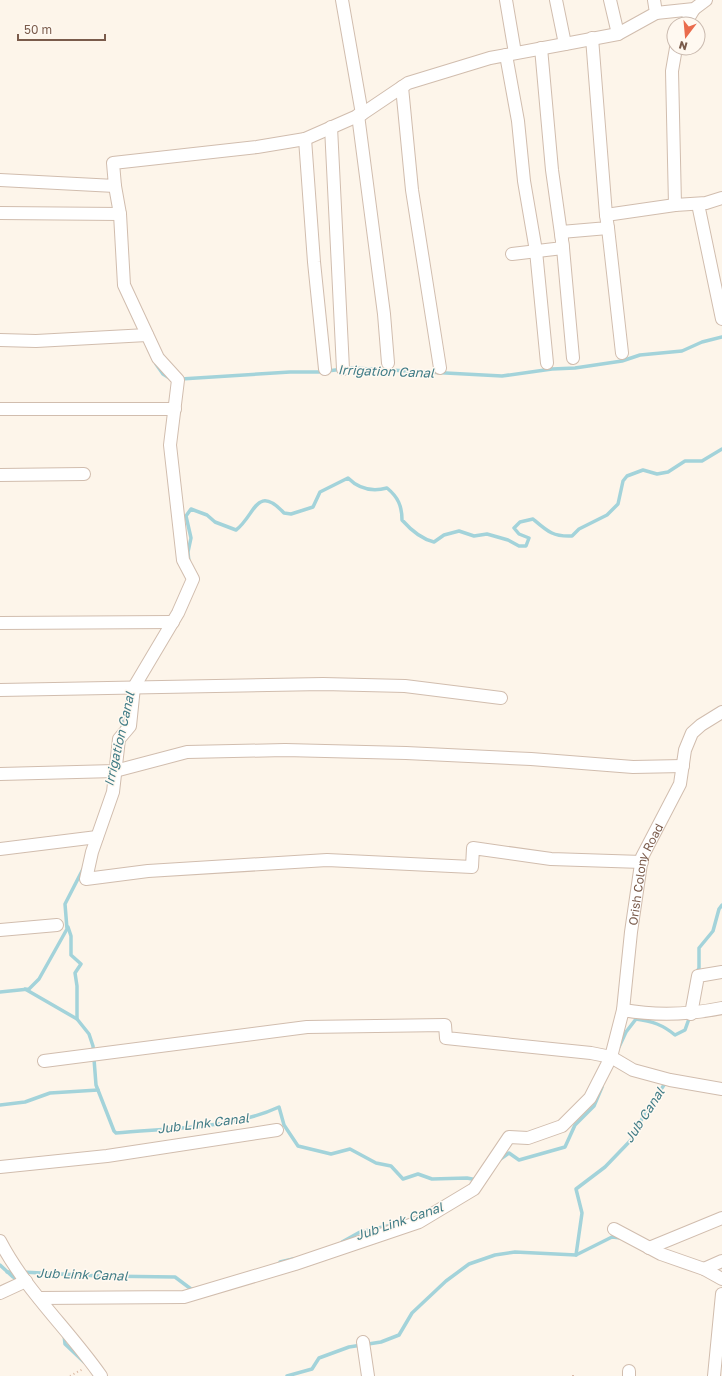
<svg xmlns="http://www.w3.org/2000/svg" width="722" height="1376" font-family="'Golos Text',sans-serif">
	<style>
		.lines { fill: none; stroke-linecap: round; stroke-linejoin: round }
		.stream { stroke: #a3d3da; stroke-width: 3.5 }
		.minor-casing { stroke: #d1bdae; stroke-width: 14 }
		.path { stroke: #d9b7a3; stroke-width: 2; stroke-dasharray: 1 3; stroke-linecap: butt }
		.minor { stroke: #fff; stroke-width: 12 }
		.labels { text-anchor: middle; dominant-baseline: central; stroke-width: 3; stroke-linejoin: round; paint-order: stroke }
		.street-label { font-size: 12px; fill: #7a5b4b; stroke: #fff9f1 }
		.water-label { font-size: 13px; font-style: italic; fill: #417c86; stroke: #fff9f1 }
	</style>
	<rect width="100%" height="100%" fill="#fdf5ea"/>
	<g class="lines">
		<g class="stream">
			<path d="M156,364L163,374L171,379"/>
			<path d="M181,379L290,372H319L352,368L502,376L552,369L575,368L622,361L640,355L682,351L702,342L722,337"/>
			<path d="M189,563L188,552L191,538L186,516L191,509L207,515L215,522L236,530C255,516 256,483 284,513L291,514L313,507L320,492L348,478C359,489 372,492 387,488C398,497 402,506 402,520C410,529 421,539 434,542L444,535L459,531L474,536L487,534L508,540L519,546H526L529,538L519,534L514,528L520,522L533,519C547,531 553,537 572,536L579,529L607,515L618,504L623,481L627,476L643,470L657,474L668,472L685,461H702L722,449"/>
			<path d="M122,728L125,715"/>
			<path d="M68,927L71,936V955L81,964L75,973L77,986V1019"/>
			<path d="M696,974L699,968V948L713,931L719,909L722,905"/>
			<path d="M25,989L77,1019L89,1034L93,1046L96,1085L114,1131L116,1133C168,1128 232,1129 279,1107L284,1125L298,1146L331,1154L350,1149L376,1163L391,1166L403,1179L418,1174L432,1179L467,1178L477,1180"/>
			<path d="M0,992L29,989L39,979L67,929L65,904L83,869"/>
			<path d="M619,1047L626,1032L636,1019C652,1021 663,1025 675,1035L685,1030L690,1016"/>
			<path d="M0,1105L25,1102L50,1093L98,1090"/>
			<path d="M499,1160L509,1153L519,1160L565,1147L575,1125L594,1106L602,1087"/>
			<path d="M342,1242L360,1232L392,1225"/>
			<path d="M576,1255L582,1213L576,1189L605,1167L631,1140L645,1113L666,1082"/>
			<path d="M280,1262L293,1259"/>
			<path d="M0,1265L13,1277L19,1280"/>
			<path d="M7,1272H16"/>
			<path d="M22,1272L100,1276L175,1277L191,1289H195"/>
			<path d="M64,1335L65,1344L84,1362"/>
			<path d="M287,1376L312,1369L319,1358L349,1347L381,1342L399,1335L412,1313L446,1281L469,1264L495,1255L515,1252L576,1255L612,1237L621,1238"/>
		</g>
		<g class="minor-casing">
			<g id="minor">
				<path d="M342,0L362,114"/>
				<path d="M506,0L515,53"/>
				<path d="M556,0L565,44L618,34L656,13L654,0"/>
				<path d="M610,0L618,34"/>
				<path d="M656,13L694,9L706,0"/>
				<path d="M685,24L694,9"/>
				<path d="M592,38L606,215"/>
				<path d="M541,48L552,170L563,248L573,358"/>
				<path d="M506,55L518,121L524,181L536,251L547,363"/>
				<path d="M402,87L412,190L440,368"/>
				<path d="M358,115L384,314L388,363"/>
				<path d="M331,127L343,369"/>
				<path d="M305,139L314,262L325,369"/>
				<path d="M0,180L115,186L113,163L257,147L305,139L362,114L408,83L490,58L565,44"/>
				<path d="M115,186L120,214L124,285L158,358L178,380L170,445L183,560L193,579L178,613L134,687L130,726L119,739L113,792L92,852L86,879L148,871L327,860L472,867L473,848L551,859L642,862"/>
				<path d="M698,204L722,319"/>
				<path d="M675,205L672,71L676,48"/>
				<path d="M0,213L120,214"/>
				<path d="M608,228L622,353"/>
				<path d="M512,254L563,248L561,232L608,228L606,215L675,205L706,203L722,198"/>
				<path d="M0,340L36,341L147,335"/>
				<path d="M0,409H175"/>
				<path d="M0,475L84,474"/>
				<path d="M0,623L173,622"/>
				<path d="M0,690L323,684L405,686L501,698"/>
				<path d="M0,774L115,771L187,752L285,750L406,753L531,759L633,767L683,766"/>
				<path d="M0,849L97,837"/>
				<path d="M0,930L57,925"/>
				<path d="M623,1010C657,1016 688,1015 722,1008"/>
				<path d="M691,1014L698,976L722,972"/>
				<path d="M44,1061L307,1027L445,1025L446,1038L591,1053L611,1057L633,1070L670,1080L722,1089"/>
				<path d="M0,1167L107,1156L277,1130"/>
				<path d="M614,1229L661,1254L704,1269L722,1279"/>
				<path d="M0,1241C26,1291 69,1330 101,1376"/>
				<path d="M649,1248L722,1218"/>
				<path d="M704,1269L722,1261"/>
				<path d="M0,1293L26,1281"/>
				<path id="s1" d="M39,1298L184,1297L295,1264L419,1222L474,1189L509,1137L528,1138L562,1126L590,1098L611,1057L623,1010L631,932L642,857L680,784L685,750L692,733L701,725L722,712"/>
				<path d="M363,1342L368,1376"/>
				<path d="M629,1376V1371"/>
				<path d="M714,1376L722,1294"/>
			</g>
		</g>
		<g class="path">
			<path d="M70,1376L83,1369"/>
			<path d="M573,1376V1375"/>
		</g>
		<use href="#minor" class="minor"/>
	</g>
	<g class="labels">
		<g class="street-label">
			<text stroke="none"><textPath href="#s1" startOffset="846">Orish Colony Road</textPath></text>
		</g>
		<g class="water-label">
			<text transform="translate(386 371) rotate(2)">Irrigation Canal</text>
			<text transform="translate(119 739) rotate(-77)">Irrigation Canal</text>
			<text transform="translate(644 1115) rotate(-57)">Jub Canal</text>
			<text transform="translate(203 1123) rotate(-7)">Jub LInk Canal</text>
			<text transform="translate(399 1221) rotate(-19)">Jub Link Canal</text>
			<text transform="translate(82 1274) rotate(2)">Jub Link Canal</text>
		</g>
	</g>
	<g transform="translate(686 36) rotate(196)"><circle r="19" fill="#fff9f1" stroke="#cabaaf"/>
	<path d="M0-3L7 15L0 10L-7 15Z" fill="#ea6c4d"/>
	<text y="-6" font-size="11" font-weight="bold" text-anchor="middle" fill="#7a5b4b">N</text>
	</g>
	<path d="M18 34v6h87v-6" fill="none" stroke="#7a5b4b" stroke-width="2"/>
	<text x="24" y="34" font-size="12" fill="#7a5b4b" stroke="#fff9f1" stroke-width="3" paint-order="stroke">50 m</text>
</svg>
